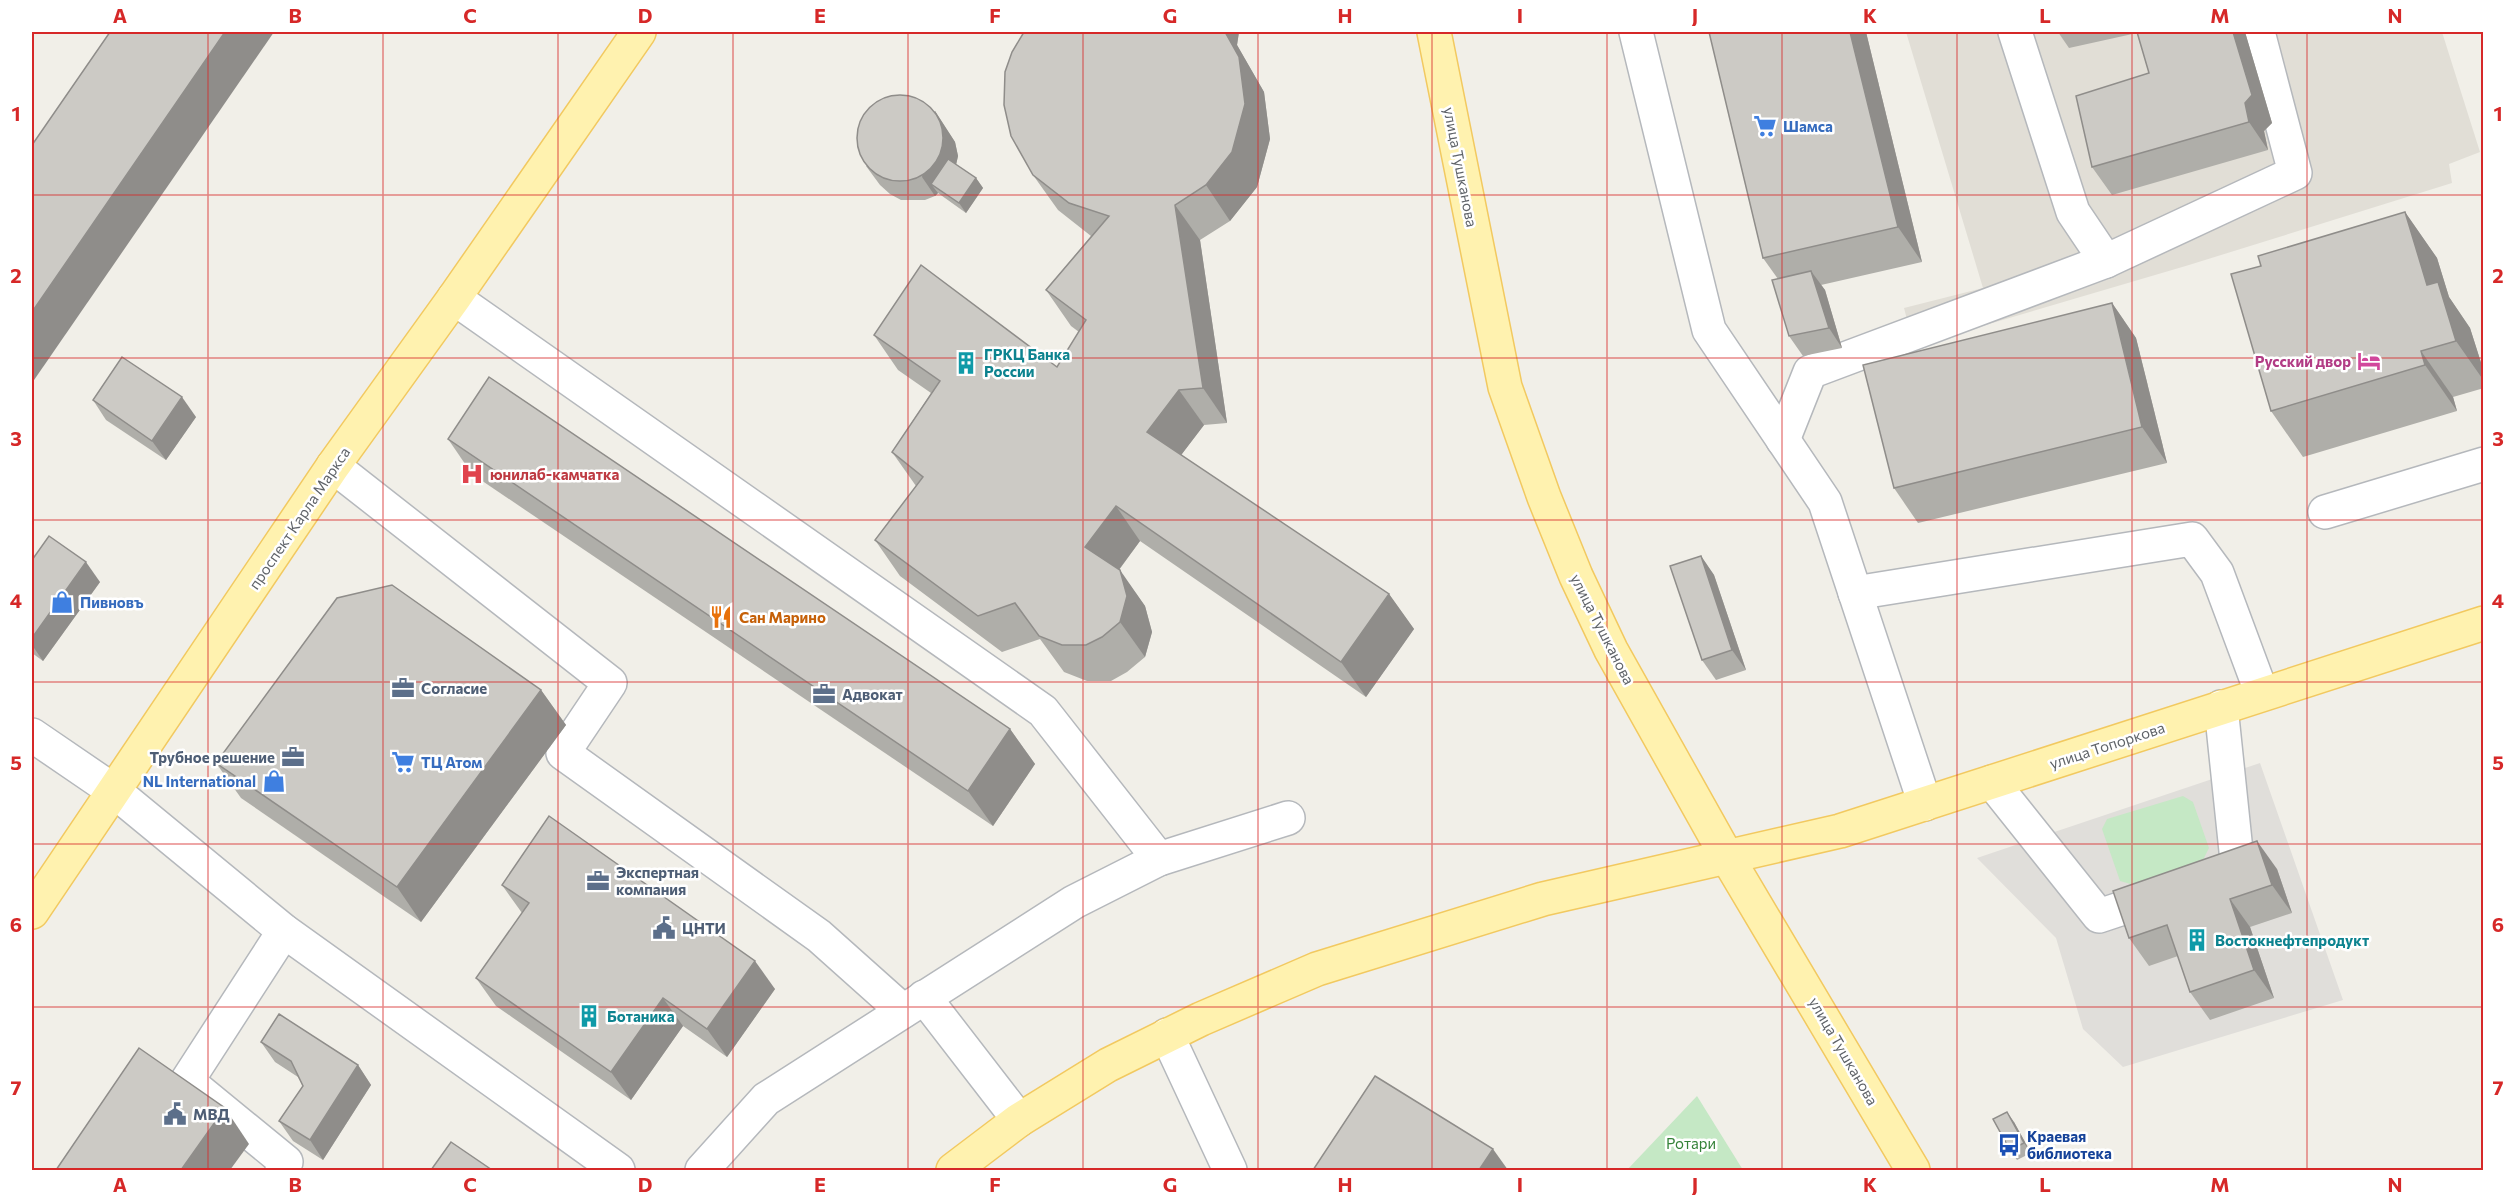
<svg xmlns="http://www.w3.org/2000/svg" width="2515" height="1202" font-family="Commissioner,sans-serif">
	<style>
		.industrial { fill: #e0deda }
		.education { fill: #e1ded6 }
		.green { fill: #c5e8c5 }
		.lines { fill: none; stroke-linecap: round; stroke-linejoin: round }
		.minor-casing { stroke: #b5b8bc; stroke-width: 36 }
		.major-casing { stroke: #f2c960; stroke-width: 36 }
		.minor { stroke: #fff; stroke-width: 33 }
		.major { stroke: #fff2af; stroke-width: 33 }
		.wall { fill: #afaea9 }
		.shaded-wall { fill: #8f8d8a }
		.building { fill: #cccac5; stroke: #8f8d8a; stroke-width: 1.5 }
		.grid { fill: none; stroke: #d62828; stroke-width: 1.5; stroke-opacity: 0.55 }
		.labels { text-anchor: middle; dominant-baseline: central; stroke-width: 5; stroke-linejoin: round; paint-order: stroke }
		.shop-label { font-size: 15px; font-weight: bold; fill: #366cbe; stroke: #fff; text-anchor: start }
		.street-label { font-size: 15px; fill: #5f6368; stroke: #fff }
		.culture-label { font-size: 15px; font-weight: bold; fill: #0d838f; stroke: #fff; text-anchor: start }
		.hotel-label { font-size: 15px; font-weight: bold; fill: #b23c85; stroke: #fff; text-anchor: end }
		.health-label { font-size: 15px; font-weight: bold; fill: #be3a42; stroke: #fff; text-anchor: start }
		.food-label { font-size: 15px; font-weight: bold; fill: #c56008; stroke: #fff; text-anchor: start }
		.service-label { font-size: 15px; font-weight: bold; fill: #4e5e75; stroke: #fff; text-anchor: start }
		.transit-label { font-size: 15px; font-weight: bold; fill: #164399; stroke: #fff; text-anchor: start }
		.park-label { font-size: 15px; fill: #348238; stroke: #fff }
		.neatline { fill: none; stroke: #d62828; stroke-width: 2 }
		.grid-label { font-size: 20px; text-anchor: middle; font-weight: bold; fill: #d62828 }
	</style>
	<rect width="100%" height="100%" fill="#f1efe8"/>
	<path class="industrial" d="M2260,763L2343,1000L2123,1067L2083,1029L2056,938L1977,858Z"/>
	<path class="education" d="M1906,32H2442L2480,152L2449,164L2452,183L2189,265L1914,346L1904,308L1983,288Z"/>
	<g class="green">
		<path d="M2183,796L2193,802L2209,848L2202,862L2134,885L2120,881L2102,829L2107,819Z"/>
		<path d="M1697,1096L1743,1170H1627Z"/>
	</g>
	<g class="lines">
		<g class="minor-casing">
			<g id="minor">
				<path d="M1636,32L1709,330L1825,502L1925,804"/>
				<path d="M2015,32L2073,212L2106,261"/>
				<path d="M454,298L1043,711L1159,859"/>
				<path d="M1783,440L1810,372L2106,261L2295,173L2258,32"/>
				<path d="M333,466L610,683L563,753L819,936L903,1011"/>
				<path d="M2325,512L2484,464"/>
				<path d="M1855,593L2192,539L2217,573L2262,694"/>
				<path d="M32,735L114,791L284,931L618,1170"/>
				<path d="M1992,782L2099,916L2162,895"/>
				<path d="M2217,877L2238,870L2221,707"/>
				<path d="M924,997L1019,1120"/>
				<path d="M1167,1035L1230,1170"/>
				<path d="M282,1170L286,1162L187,1081L284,931"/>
				<path d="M702,1170L766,1099L1074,902L1159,859L1288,818"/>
			</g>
		</g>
		<g class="major-casing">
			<g id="major">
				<path d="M1434,32L1505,387L1544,497L1576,576L1611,650L1727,857L1913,1170"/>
				<path d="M32,912L333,466L454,298L639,32"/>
				<path d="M953,1170L1019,1120L1108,1065L1201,1019L1317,969L1543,899L1840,831L2484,623"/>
			</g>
		</g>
		<use href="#minor" class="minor"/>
		<use href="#major" class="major"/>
	</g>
	<g class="wall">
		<path d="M1024,32H1239L1237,45L1264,92L1270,139L1257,187L1230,221L1200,240L1227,423L1204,425L1181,455L1389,594L1414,629L1366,697L1140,541L1119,570L1145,606L1152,632L1145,657L1127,672L1111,681H1087L1064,672L1040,639L1002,652L900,576L875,540L916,486L892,452L931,393L898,370L874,335L1057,367L1079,332L1071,326L1046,290L1091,236L1058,210L1033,175Z"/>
		<path d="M1709,32H1866L1922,262L1821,285L1825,290L1842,348L1803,356L1789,336L1778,279L1763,258Z"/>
		<path d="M2058,32H2245L2272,123L2264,131L2268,150L2112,195L2092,167L2149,73L2137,33L2069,48Z"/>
		<path d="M935,111L955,142L958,156L956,165L976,178L983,188L966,213L938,193L935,196L925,200H901L890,194L880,185L866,166Z"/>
		<path d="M2405,212L2437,258L2449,297L2470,328L2484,372V388L2453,397L2457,411L2303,457L2271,411L2261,266Z"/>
		<path d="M2112,303L2136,338L2167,463L1918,523L1894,488Z"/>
		<path d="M93,400L196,417L166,460L106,420Z"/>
		<path d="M448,439L1010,729L1035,764L993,826L472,474Z"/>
		<path d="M1701,556L1714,575L1746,670L1716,680L1702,660Z"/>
		<path d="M32,560L100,582L43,661L32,653Z"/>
		<path d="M541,690L566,725L421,922L241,798L216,763Z"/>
		<path d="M2277,869L2292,913L2250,927L2274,998L2210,1020L2190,992L2178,956L2149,966L2129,938Z"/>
		<path d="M502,885L775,989L727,1057L683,1026L631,1100L496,1006L476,978L522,913Z"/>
		<path d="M261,1042L358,1065L371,1085L323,1160L293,1141L279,1121L303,1086L298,1077L275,1062Z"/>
		<path d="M2014,1122L2031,1153L2017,1160L2010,1150Z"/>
	</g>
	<g class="shaded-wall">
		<path d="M225,32H274L32,383V312Z"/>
		<path d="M1225,32H1239L1237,45L1264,92L1270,139L1257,187L1230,221L1206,185Z"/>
		<path d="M1850,32H1866L1922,262L1898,227Z"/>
		<path d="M2233,32H2245L2272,123L2264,131L2268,150L2249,122L2245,103Z"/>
		<path d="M935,111L955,142L958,156L955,169L931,184L938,193L935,196L922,177Z"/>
		<path d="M976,178L983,188L966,213L959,203Z"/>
		<path d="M1175,205L1200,240L1227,423L1203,388Z"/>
		<path d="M2405,212L2437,258L2449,297L2470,328L2484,372V381L2456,341L2427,285Z"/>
		<path d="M1811,271L1825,290L1842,348L1829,328Z"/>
		<path d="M2112,303L2136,338L2167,463L2142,427Z"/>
		<path d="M2421,351L2453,397L2457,411L2425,365Z"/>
		<path d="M1179,390L1204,425L1172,467L1147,432Z"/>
		<path d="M182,397L196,417L166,460L152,441Z"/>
		<path d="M1116,506L1140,541L1109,583L1085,547Z"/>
		<path d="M1701,556L1714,575L1746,670L1732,650Z"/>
		<path d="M86,562L100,582L43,661L32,645V638Z"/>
		<path d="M1120,570L1145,606L1152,632L1145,657L1120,622Z"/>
		<path d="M1389,594L1414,629L1366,697L1341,662Z"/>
		<path d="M541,690L566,725L421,922L397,887Z"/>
		<path d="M1010,729L1035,764L993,826L968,791Z"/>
		<path d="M2257,841L2277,869L2292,913L2272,885Z"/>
		<path d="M2230,899L2250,927L2274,998L2254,970Z"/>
		<path d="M755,961L775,989L727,1057L707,1029Z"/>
		<path d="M663,998L683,1026L631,1100L611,1072Z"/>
		<path d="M358,1065L371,1085L323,1160L310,1140Z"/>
		<path d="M225,1108L249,1144L230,1170H181Z"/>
		<path d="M2007,1112L2014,1122L2031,1153L2024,1143Z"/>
		<path d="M1493,1149L1508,1170H1479Z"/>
	</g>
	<g class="building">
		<path d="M110,32H225L32,312V145Z"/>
		<path d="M1024,32H1225L1239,57L1245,104L1232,152L1206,185L1175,205L1203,388L1179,390L1147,432L1389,594L1341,662L1116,506L1085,547L1120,570L1127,596L1120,622L1102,637L1086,645H1062L1039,636L1015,603L978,616L875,540L923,477L892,452L940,381L874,335L921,265L1057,367L1086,320L1046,290L1109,216L1069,203L1033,175L1011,136L1004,105L1005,72L1012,52Z"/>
		<path d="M1709,32H1850L1898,227L1763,258Z"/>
		<path d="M2137,32H2233L2252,95L2245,103L2249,122L2092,167L2076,96L2149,73Z"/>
		<circle cx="900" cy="138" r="43"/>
		<path d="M948,159L976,178L959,203L931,184Z"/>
		<path d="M2405,212L2427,285L2438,282L2456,341L2421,351L2425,365L2271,411L2231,274L2261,266L2258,256Z"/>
		<path d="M1811,271L1829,328L1789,336L1772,280Z"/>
		<path d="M2112,303L2142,427L1894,488L1863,365Z"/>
		<path d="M122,357L182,397L152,441L93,400Z"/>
		<path d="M489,377L1010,729L968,791L448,439Z"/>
		<path d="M49,536L86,562L32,638V574L33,572L32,571V560Z"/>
		<path d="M1701,556L1732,650L1702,660L1670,566Z"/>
		<path d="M392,585L541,690L397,887L216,763L337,598Z"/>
		<path d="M549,816L755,961L707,1029L663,998L611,1072L476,978L529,903L502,885Z"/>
		<path d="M2257,841L2272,885L2230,899L2254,970L2190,992L2167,925L2129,938L2113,891Z"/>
		<path d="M279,1014L358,1065L310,1140L279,1121L303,1086L291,1061L261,1042Z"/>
		<path d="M139,1048L225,1108L181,1170H56Z"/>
		<path d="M1375,1076L1493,1149L1479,1170H1313Z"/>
		<path d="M2007,1112L2024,1143L2010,1150L1993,1119Z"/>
		<path d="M451,1142L492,1170H431Z"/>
	</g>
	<path class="grid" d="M208,32V1170M383,32V1170M558,32V1170M733,32V1170M908,32V1170M1083,32V1170M1258,32V1170M1432,32V1170M1607,32V1170M1782,32V1170M1957,32V1170M2132,32V1170M2307,32V1170M32,195H2484M32,358H2484M32,520H2484M32,682H2484M32,844H2484M32,1007H2484"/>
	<defs>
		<g id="supermarket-bare" transform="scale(1.8)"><path d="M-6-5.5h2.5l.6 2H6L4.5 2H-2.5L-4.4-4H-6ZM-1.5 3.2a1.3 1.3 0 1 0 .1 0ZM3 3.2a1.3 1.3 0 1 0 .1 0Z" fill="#3f7fe0" stroke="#fff" stroke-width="2.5" paint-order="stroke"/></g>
		<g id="hotel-bare" transform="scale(1.8)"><path d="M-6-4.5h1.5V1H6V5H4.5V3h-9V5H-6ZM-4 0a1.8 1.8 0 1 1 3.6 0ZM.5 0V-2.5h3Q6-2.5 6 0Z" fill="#d1479c" stroke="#fff" stroke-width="2.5" paint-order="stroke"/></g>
		<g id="building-bare" transform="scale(1.8)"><path d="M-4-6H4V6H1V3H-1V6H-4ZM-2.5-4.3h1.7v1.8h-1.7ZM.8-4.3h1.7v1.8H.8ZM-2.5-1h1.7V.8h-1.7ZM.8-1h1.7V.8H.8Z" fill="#0f9aa8" stroke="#fff" stroke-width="2.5" paint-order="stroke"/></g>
		<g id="hospital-bare" transform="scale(1.8)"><path d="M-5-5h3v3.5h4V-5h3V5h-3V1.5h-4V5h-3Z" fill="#e0444e" stroke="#fff" stroke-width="2.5" paint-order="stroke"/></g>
		<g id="shop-bare" transform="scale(1.8)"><path d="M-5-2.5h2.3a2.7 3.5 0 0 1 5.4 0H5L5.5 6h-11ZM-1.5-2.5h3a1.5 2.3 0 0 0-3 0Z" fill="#3f7fe0" stroke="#fff" stroke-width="2.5" paint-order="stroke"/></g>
		<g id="restaurant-bare" transform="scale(1.8)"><path d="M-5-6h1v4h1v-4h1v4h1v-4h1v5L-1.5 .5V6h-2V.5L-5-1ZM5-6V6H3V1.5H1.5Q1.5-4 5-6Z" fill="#e8710a" stroke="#fff" stroke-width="2.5" paint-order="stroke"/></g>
		<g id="office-bare" transform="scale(1.8)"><path d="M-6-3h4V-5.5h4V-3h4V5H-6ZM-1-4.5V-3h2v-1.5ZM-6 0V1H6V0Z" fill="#5c6f8a" stroke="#fff" stroke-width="2.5" paint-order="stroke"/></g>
		<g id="civic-bare" transform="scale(1.8)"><path d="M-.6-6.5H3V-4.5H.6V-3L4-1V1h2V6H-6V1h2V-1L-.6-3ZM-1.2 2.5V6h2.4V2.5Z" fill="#5c6f8a" stroke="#fff" stroke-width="2.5" paint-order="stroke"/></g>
		<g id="bus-bare" transform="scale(1.8)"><path d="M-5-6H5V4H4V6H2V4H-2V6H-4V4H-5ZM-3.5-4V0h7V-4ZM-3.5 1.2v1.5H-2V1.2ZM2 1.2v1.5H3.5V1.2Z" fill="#1a4fb4" stroke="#fff" stroke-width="2.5" paint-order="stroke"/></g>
	</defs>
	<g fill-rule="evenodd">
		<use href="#supermarket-bare" x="1765" y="126"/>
		<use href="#hotel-bare" x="2369" y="361"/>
		<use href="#building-bare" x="966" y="363"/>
		<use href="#hospital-bare" x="472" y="474"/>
		<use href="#shop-bare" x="62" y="602"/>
		<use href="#restaurant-bare" x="721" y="617"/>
		<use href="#office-bare" x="403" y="688"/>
		<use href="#office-bare" x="824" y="694"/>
		<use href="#office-bare" x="293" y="757"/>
		<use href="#supermarket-bare" x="403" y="762"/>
		<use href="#shop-bare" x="274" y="781"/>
		<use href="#office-bare" x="598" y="881"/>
		<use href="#civic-bare" x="664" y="928"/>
		<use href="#building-bare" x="2197" y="940"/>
		<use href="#building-bare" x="589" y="1016"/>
		<use href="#civic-bare" x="175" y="1114"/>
		<use href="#bus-bare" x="2009" y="1145"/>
	</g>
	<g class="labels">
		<g class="shop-label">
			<text x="1783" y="126">Шамса</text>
			<text x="80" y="602">Пивновъ</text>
			<text x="421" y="762">ТЦ Атом</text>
			<text x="256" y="781" text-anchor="end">NL International</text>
		</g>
		<g class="street-label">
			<text transform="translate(1461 167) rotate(79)">улица Тушканова</text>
			<text transform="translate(299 518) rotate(-56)">проспект Карла Маркса</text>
			<text transform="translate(1603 629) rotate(63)">улица Тушканова</text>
			<text transform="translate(2107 745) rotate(-18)">улица Топоркова</text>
			<text transform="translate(1844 1051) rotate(60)">улица Тушканова</text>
		</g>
		<g class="culture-label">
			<text x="984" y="354">ГРКЦ Банка<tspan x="984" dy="17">России</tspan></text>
			<text x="2215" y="940">Востокнефтепродукт</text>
			<text x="607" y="1016">Ботаника</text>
		</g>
		<g class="hotel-label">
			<text x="2351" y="361">Русский двор</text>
		</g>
		<g class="health-label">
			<text x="490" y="474">юнилаб-камчатка</text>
		</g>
		<g class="food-label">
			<text x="739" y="617">Сан Марино</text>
		</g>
		<g class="service-label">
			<text x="421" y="688">Согласие</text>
			<text x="842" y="694">Адвокат</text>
			<text x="275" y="757" text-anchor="end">Трубное решение</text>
			<text x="616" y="872">Экспертная<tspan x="616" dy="17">компания</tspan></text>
			<text x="682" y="928">ЦНТИ</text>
			<text x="193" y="1114">МВД</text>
		</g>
		<g class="transit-label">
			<text x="2027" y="1136">Краевая<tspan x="2027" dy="17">библиотека</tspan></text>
		</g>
		<g class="park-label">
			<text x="1691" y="1143">Ротари</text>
		</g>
	</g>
	<rect width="2515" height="1202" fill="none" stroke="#ffffff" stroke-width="66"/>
	<rect x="33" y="33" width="2449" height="1136" class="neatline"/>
	<g class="grid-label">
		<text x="120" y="23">A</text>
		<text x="295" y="23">B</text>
		<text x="470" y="23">C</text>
		<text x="645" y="23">D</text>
		<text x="820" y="23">E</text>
		<text x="995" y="23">F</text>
		<text x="1170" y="23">G</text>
		<text x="1345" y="23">H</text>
		<text x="1520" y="23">I</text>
		<text x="1695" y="23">J</text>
		<text x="1870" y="23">K</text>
		<text x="2045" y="23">L</text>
		<text x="2220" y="23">M</text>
		<text x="2395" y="23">N</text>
		<text x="16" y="121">1</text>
		<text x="2498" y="121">1</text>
		<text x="16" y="283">2</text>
		<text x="2498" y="283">2</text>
		<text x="16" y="446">3</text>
		<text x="2498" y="446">3</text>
		<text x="16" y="608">4</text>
		<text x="2498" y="608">4</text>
		<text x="16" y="770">5</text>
		<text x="2498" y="770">5</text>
		<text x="16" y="932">6</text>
		<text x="2498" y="932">6</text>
		<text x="16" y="1095">7</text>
		<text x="2498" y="1095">7</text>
		<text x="120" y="1192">A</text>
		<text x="295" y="1192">B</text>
		<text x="470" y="1192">C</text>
		<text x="645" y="1192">D</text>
		<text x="820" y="1192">E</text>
		<text x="995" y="1192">F</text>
		<text x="1170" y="1192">G</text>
		<text x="1345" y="1192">H</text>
		<text x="1520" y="1192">I</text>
		<text x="1695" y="1192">J</text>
		<text x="1870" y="1192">K</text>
		<text x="2045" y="1192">L</text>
		<text x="2220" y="1192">M</text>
		<text x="2395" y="1192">N</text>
	</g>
</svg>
